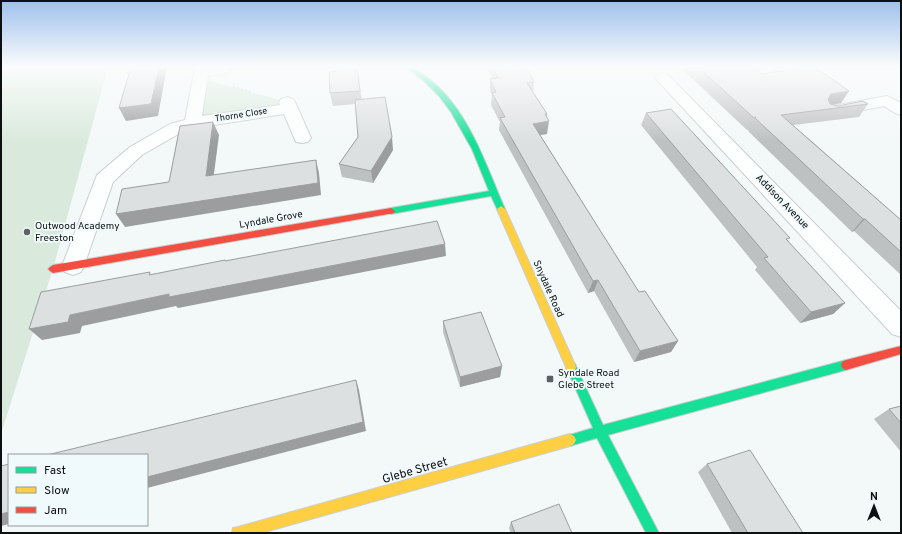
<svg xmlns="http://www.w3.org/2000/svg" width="902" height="534" font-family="Overpass,sans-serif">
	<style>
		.green { fill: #d9eadc }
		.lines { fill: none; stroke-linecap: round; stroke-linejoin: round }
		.street-casing { stroke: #cacecf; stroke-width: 2 }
		.fast-casing { stroke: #cacecf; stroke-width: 2 }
		.slow-casing { stroke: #cacecf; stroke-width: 2 }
		.jam-casing { stroke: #cacecf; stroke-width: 2 }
		.path { stroke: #d4d6d6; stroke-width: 2; stroke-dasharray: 2.5 1.5; stroke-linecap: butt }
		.street { fill: #fdfefe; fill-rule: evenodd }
		.fast { fill: #16e098; fill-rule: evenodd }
		.slow { fill: #ffcf43; fill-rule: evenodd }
		.jam { fill: #f24e42; fill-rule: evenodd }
		.wall { fill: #bec1c2 }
		.shaded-wall { fill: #9b9d9e }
		.building { fill: #dde0e1; stroke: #9b9d9e }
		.poi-dot { fill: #5e6161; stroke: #f0f9fb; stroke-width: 1.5 }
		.labels { text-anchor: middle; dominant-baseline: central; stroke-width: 3.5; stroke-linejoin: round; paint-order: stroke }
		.far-street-label { font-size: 9px; fill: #0d1010; stroke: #f0f9fb }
		.street-label { font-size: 10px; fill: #0d1010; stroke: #f0f9fb }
		.poi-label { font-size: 10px; fill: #0d1010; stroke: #f0f9fb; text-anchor: start }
		.near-street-label { font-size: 12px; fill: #0d1010; stroke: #f0f9fb }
	</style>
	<rect width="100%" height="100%" fill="#f3f8f8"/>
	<g class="green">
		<path d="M1,67H108L53,269L1,434Z"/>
		<path d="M200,78L287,102L290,108L193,123Z"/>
	</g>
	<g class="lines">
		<g class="street-casing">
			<g id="street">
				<path d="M195,67H228L231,70L228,73L208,76L202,116L280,105L279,102L281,99L287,97L293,99L295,102L311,138L308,142L302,143L296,142L284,114L195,128L182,132L142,155L113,182L84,266L81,272L73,275L65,272L62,266L97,175L130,147L170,124L185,120Z"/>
				<path d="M663,73L668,75L901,311V337L892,334L658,81L655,78L658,75Z"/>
				<path d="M887,96L901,103V115L895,113L884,106L838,115L832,113L830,110L832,107L838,105Z"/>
			</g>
		</g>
		<g class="fast-casing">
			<g id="fast">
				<path d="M405,67C413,66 417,71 424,75C467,105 485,163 505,209L504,211H498L491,196L391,214L388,213L387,211L391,208L489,191L472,149L451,112L439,96L424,81Z"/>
				<path d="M846,360L850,362L851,365L850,368L846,370L608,435L659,533H646L597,438L570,446L566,444L564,440L566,436L593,428L566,367L567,364L571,362L575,364L603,425Z"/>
			</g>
		</g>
		<g class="slow-casing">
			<g id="slow">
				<path d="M501,206L505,209L576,367L575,370L571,372L567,370L566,367L497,209Z"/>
				<path d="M570,434L574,436L576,440L574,444L570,446L261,533H232L233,528L238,527Z"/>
			</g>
		</g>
		<g class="jam-casing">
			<g id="jam">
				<path d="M391,208L395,211L394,213L53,273L50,271L48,269L50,267L53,265Z"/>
				<path d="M901,346V354L846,370L842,368L841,365L842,362L846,360Z"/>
			</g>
		</g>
		<path class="path" d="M233,87L251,92"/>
		<use href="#street" class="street"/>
		<use href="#fast" class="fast"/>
		<use href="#slow" class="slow"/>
		<use href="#jam" class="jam"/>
	</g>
	<g class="wall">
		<path d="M486,67H526L534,82L533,92L547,114V134L540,135L639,292L678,341L671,352L634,362L594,291L588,293L499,130L500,122L491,105L492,96L490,91V79H492Z"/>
		<path d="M680,67H754L762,74L841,103L832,105L838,106L868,104L859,117L793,125L901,220V275L854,231L852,232L748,131L749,130H747Z"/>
		<path d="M359,81L362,100L393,150L373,183L342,177L339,164L358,137L355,104L333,106L330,93Z"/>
		<path d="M646,113L845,303L833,314L800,323L755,270L757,267L641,125Z"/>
		<path d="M443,321L502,366L500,377L460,387L443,332Z"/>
		<path d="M901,406V452L874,419L889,409Z"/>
		<path d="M707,464L803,533H732L698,472Z"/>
		<path d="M511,522L572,533H511L509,528Z"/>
	</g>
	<g class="shaded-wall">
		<path d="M159,67H167L158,116L126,121L119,108Z"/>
		<path d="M849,91L841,103L823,107L831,94Z"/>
		<path d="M549,121L547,134L531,136L533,124Z"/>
		<path d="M213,122L219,135L212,189L206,176Z"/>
		<path d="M392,137L393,150L373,183L371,171Z"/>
		<path d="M316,160L319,173L321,195L125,227L116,214Z"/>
		<path d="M863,219H865L854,231L852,232Z"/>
		<path d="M445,244L446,256L178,308L176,306L82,326L80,333L42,340L29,329L70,315L169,294Z"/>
		<path d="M598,280L594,291L588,293L593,281Z"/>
		<path d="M845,303L833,314L800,323L811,312Z"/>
		<path d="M678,341L671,352L634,362L640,351Z"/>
		<path d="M502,366L500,377L460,387V377Z"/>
		<path d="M356,380L359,390L366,431L147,488V477Z"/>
		<path d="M9,512V524L1,526V514Z"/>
	</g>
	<g class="building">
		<path d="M131,67H159L151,104L119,108Z"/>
		<path d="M493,67H526L534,82L527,83L547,114H545L549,121L533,124L639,292L645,291L678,341L640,351L598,280L593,281L500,118L505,117L492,93L496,92L490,79L498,78Z"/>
		<path d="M698,67H754L762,74L806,67H815L849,91L831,94L828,99L830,104L838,106L863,101L868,104L781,115L901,220V252L865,219H863L755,118L756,117L754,118Z"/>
		<path d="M357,69L360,91L330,93L329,72Z"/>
		<path d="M385,97L392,137L371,171L339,164L358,137L355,100Z"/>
		<path d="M671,109L790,238L786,239L845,303L811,312L764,258L768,257L646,113Z"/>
		<path d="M213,122L206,176L316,160L318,183L116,214L122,189L169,182L180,126Z"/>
		<path d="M437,221L445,244L169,297V294L70,315L68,322L29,329L41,292L150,272L149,275L225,260V261Z"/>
		<path d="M481,312L502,366L460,377L443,321Z"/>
		<path d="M356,380L363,422L147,477V455H47Z"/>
		<path d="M901,406V423L889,409Z"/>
		<path d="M750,450L803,533H748L707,464Z"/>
		<path d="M9,464V512L1,514V466Z"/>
		<path d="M559,504L572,533H515L511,522Z"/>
	</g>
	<linearGradient id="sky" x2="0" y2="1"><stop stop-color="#9dc0ec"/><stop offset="0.47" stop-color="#fafcfc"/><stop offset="1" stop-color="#fafcfc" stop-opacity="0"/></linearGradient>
	<rect width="902" height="142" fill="url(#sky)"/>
	<g class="poi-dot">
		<circle cx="27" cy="232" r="4"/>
		<rect x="546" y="375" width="8" height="8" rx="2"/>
	</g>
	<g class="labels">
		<g class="far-street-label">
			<text transform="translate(241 115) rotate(-9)">Thorne Close</text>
		</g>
		<g class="street-label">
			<text transform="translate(782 202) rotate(46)">Addison Avenue</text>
			<text transform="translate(271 220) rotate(-10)">Lyndale Grove</text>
			<text transform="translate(548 289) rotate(66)">Snydale Road</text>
		</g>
		<g class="poi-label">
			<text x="35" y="226">Outwood Academy<tspan x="35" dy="12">Freeston</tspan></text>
			<text x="558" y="373">Syndale Road<tspan x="558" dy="12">Glebe Street</tspan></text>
		</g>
		<g class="near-street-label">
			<text transform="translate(415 471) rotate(-16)">Glebe Street</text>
		</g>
	</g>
	<rect width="902" height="534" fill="none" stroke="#0d1010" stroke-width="4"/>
	<rect x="8" y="454" width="140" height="72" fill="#f0f9fb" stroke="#959c9d"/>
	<rect x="16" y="467" width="20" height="6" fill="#16e098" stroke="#959c9d"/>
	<text x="44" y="474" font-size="12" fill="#0d1010">Fast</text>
	<rect x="16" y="487" width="20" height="6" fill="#ffcf43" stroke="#959c9d"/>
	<text x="44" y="494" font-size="12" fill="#0d1010">Slow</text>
	<rect x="16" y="507" width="20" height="6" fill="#f24e42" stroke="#959c9d"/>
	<text x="44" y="514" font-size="12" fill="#0d1010">Jam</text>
	<g transform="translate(874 506)" stroke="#f0f9fb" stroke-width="3" paint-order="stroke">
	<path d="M0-3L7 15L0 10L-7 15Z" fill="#0d1010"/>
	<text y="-6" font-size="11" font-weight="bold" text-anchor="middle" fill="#0d1010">N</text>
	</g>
</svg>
